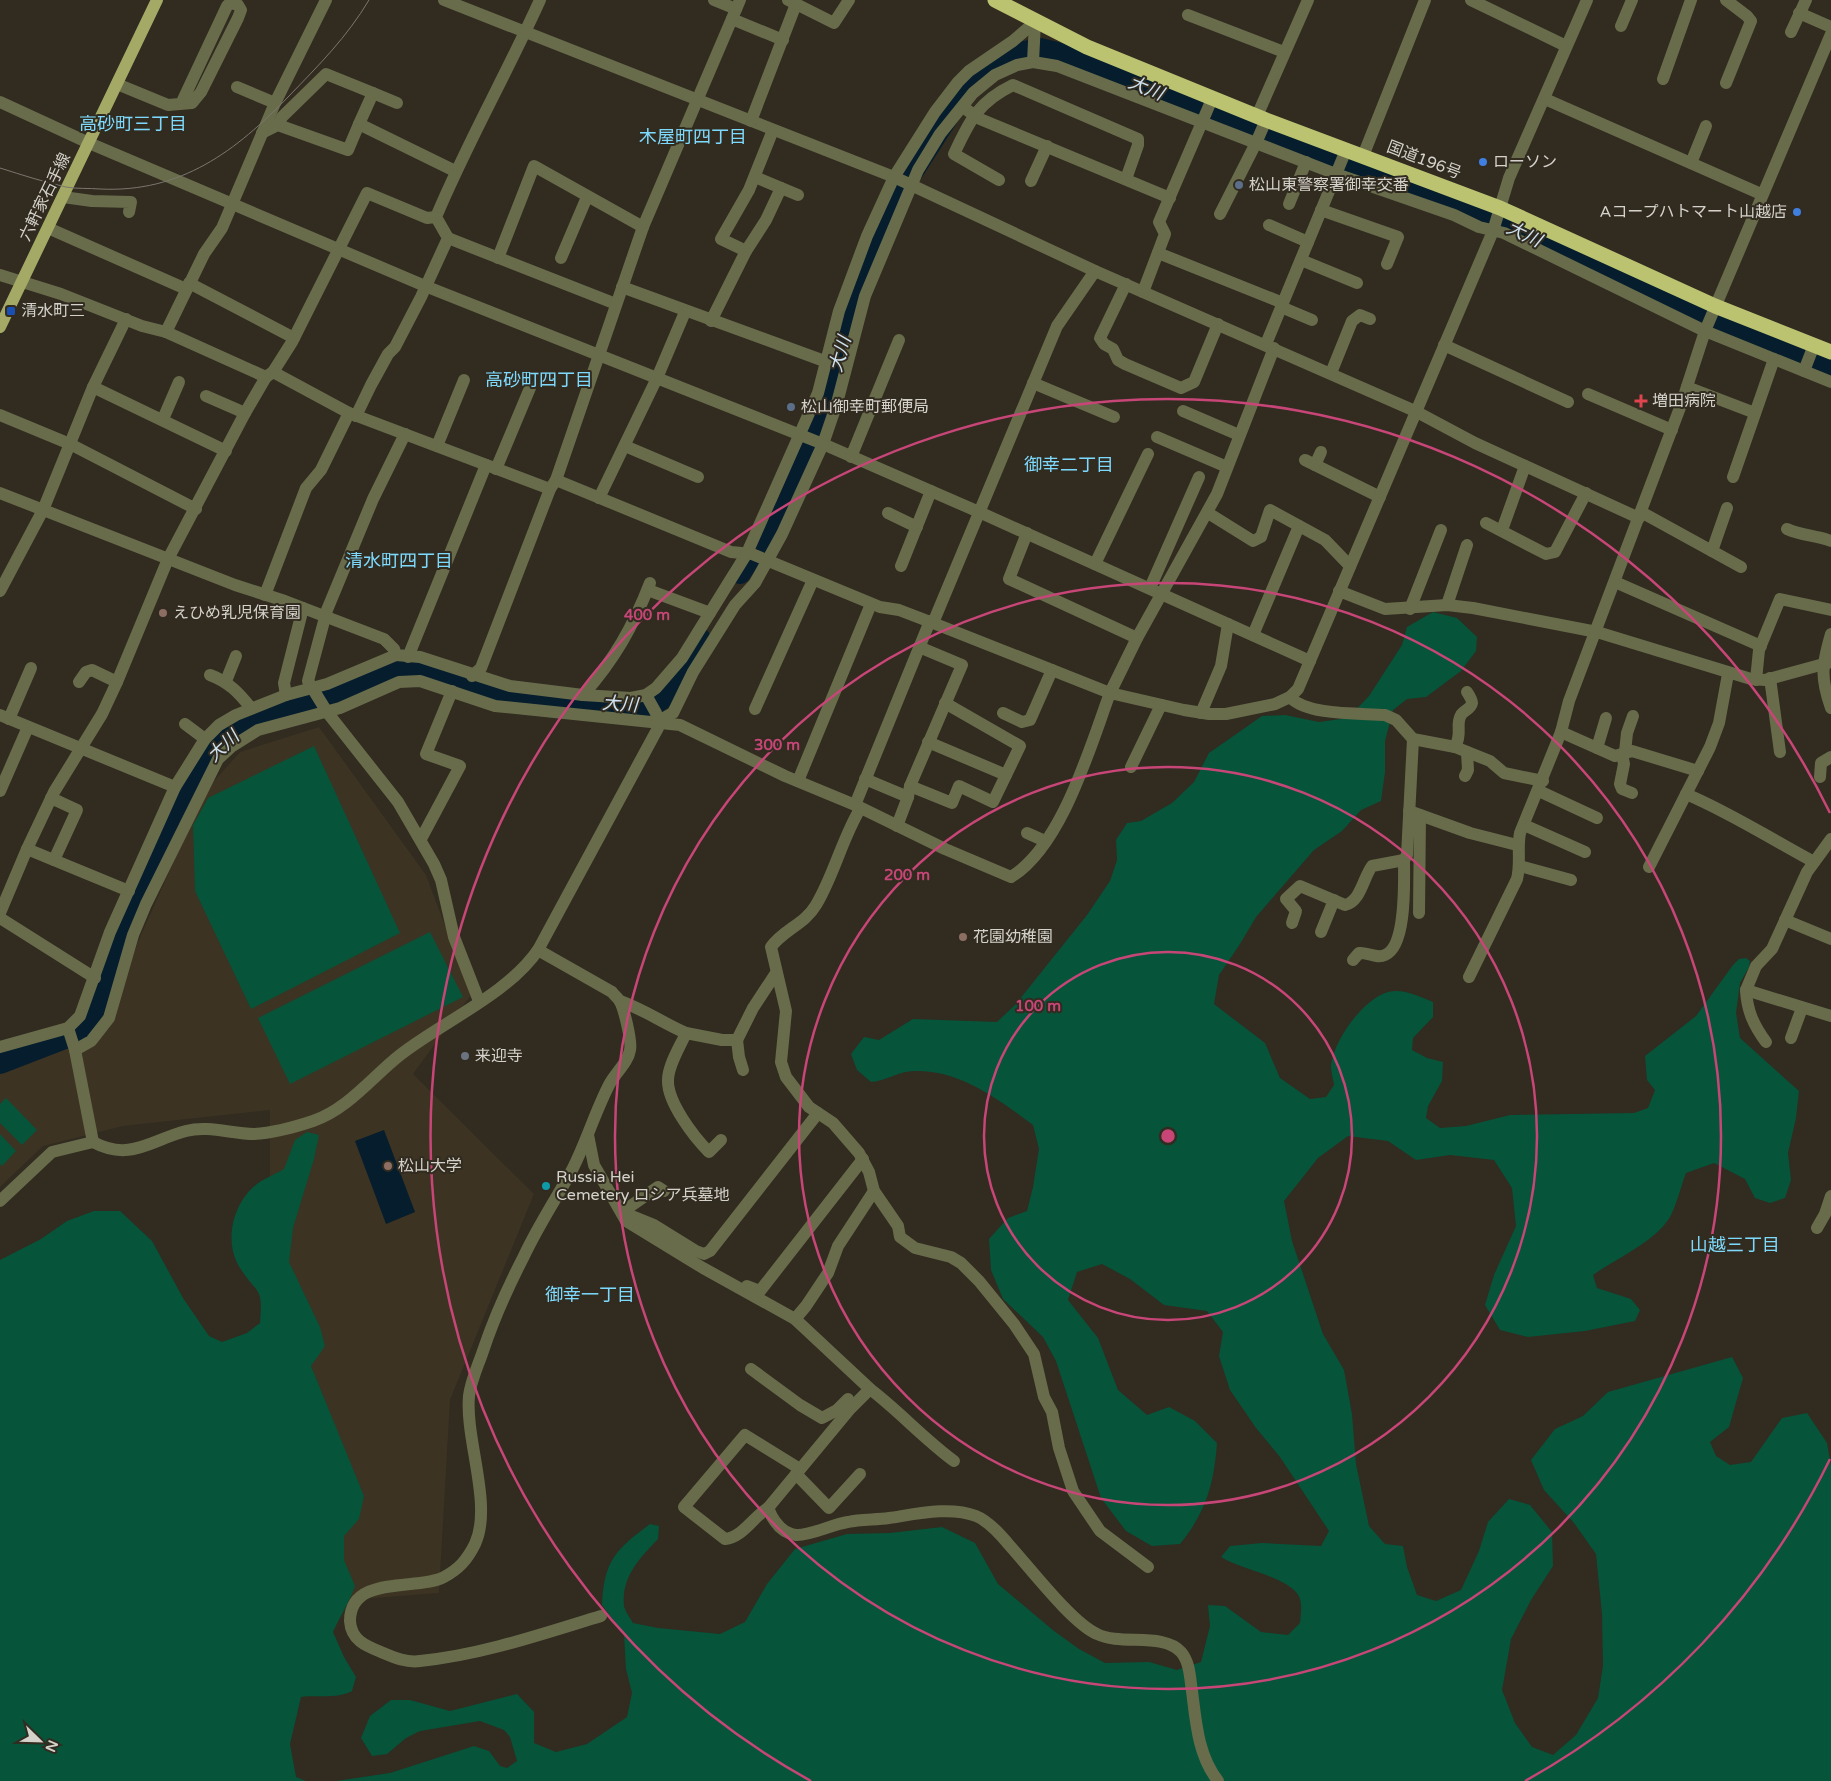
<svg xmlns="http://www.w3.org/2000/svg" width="1831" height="1781" font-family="'Varela Round','Noto Sans JP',sans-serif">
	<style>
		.built { fill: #3c3322 }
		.green { fill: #06543a }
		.water { fill: #051d2d }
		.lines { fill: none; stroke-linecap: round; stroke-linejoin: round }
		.river { stroke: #051d2d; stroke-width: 22 }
		.minor { stroke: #686c4b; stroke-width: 12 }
		.major { stroke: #a4aa66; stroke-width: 12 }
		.highway { stroke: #bcc370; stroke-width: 15 }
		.tram { stroke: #7b776e; stroke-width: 1 }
		.ring { fill: none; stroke: #c74677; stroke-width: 2.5 }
		.shop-dot { fill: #3f7fe0; stroke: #312b20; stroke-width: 2 }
		.service-dot { fill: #5c6f8a; stroke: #312b20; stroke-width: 2 }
		.transit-dot { fill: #1a4fb4; stroke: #312b20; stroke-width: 2 }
		.health-dot { fill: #e0444e; stroke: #312b20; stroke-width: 2 }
		.education-dot { fill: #8d6e63; stroke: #312b20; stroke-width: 2 }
		.worship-dot { fill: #6b7280; stroke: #312b20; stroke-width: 2 }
		.culture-dot { fill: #0f9aa8; stroke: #312b20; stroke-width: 2 }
		.labels { text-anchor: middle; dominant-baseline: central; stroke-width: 4; stroke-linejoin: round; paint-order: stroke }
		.street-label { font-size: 16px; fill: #d5d2cb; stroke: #312b20 }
		.poi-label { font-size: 16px; fill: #d5d2cb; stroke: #312b20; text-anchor: start }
		.water-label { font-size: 18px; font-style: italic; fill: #cfe2f0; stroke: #312b20 }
		.neighbourhood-label { font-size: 18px; fill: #7edafd; stroke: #312b20 }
		.centre { fill: #c74677; stroke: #312b20; stroke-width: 2.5 }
		.ring-label { font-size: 15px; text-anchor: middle; font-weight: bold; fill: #c74677; stroke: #312b20; stroke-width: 4; stroke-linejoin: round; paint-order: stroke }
	</style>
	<rect width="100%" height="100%" fill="#312b20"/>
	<path class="built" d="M319,727L426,875L471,995L413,1074L534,1194L450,1400L439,1593L270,1606V1110L123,1126L43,1146L0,1187V1072L109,1029L137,944L205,791L240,752Z"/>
	<g class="green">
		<path d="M1433,612L1457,618L1477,637L1476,651L1461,671L1426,697L1407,699L1393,710L1385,741V772L1381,801L1361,810L1342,831L1314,850L1256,917L1240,944L1219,975L1214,1004L1265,1043L1280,1078L1310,1099L1326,1097L1334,1085C1333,1079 1331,1072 1331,1066C1333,1041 1363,999 1388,992C1404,988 1420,997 1433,1002V1017L1413,1038L1412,1050L1427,1058L1443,1062L1442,1081L1428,1106L1426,1118L1440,1128L1466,1126L1510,1115L1634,1113L1648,1108L1655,1090L1647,1080L1645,1056L1696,1016L1733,965L1739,959L1746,958L1750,961L1749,967L1740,983L1736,1013L1740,1038L1799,1091L1796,1118L1788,1153L1791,1180L1785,1198L1770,1203L1755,1198L1745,1179L1714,1163L1686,1173C1681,1186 1677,1204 1670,1217C1655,1242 1617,1258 1593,1275L1597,1288L1631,1299L1640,1310L1635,1321L1585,1331L1528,1337L1500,1330L1485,1305L1494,1275L1516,1226L1512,1188L1494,1160L1450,1155L1416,1160L1388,1141L1348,1136L1318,1158L1284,1201L1292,1241L1323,1334L1344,1370L1352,1414L1356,1464L1369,1526L1385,1544L1403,1546L1407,1567L1417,1595L1436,1601L1461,1590L1479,1551L1488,1522L1509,1499L1530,1505L1552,1532L1553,1566L1531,1600L1511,1639L1502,1690L1515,1723L1532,1747L1553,1755L1576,1735L1598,1698L1603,1666L1602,1614L1596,1554L1574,1523L1544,1490L1531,1460L1555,1429L1583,1416L1608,1392L1732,1357L1743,1378L1729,1427L1710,1442L1716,1456L1730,1465L1751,1462L1782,1418L1807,1413L1827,1443L1831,1466V1781H336L390,1773L474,1746L489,1751L500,1766L507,1768L517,1761L510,1737L504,1730L480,1721L420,1731L406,1738L387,1754L372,1756L361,1738L370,1716L391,1700H410L450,1711L517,1694L534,1712V1743L556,1752L587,1744L627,1717L632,1693L626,1669L624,1634L602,1605C604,1561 615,1550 650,1524L659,1526L658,1539C640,1558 621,1577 624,1606C625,1611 630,1618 633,1623L658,1628L720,1634L745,1622L767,1584L795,1549L847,1534L890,1533L942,1527L975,1543L998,1584L1054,1631L1079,1649L1105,1663L1149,1662L1177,1670L1201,1662L1210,1626L1208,1605L1225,1606L1261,1632L1288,1635L1300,1623C1301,1615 1302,1606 1300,1599C1294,1578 1239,1569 1221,1557L1230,1546L1262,1543L1321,1546L1329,1531L1280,1457L1256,1428L1230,1390L1219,1356L1223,1332L1207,1311L1164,1305L1130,1279L1102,1264L1077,1272L1068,1300L1098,1338L1118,1390L1147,1415L1169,1407L1195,1421L1217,1443C1214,1484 1206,1512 1180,1544L1152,1546L1126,1531L1101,1498L1056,1361L1043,1337L1003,1299L991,1270L989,1239L1008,1218L1027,1211L1033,1187L1039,1149L1033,1125C998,1099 960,1070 915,1071C898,1071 887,1081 871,1082L857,1070L851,1054L864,1037L879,1040L913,1019L997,1022L1015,1005L1087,915L1110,881L1117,860L1116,840L1127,823L1141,821L1172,803L1194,782L1209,753L1262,716L1285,715L1319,722L1348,718L1369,696L1402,645L1407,627Z"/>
		<path d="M314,746L400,933L251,1009L195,891L193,825L208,798Z"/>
		<path d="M430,932L463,997L290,1084L258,1018Z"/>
		<path d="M6,1098L37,1130L22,1145L0,1123V1104Z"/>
		<path d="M307,1132L319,1135L314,1159L293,1228L289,1262L320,1327L325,1346L311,1366L364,1496L359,1519L344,1536V1560L355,1586C349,1603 340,1616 333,1632L344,1657L356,1677L352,1691C338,1699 317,1695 301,1697L290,1744L296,1777L306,1781H0V1260L41,1239L67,1221L94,1211H120L152,1241L183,1298L209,1336L222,1342L247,1333L260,1323C263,1285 258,1296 240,1268C223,1242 233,1202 257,1184C265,1178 276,1174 284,1169L295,1140Z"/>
		<path d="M0,1134L16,1151L2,1166L0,1164Z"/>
	</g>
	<path class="water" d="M384,1130L415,1212L386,1224L355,1141Z"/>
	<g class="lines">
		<g class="river">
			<path d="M740,573L786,507L808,455L823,414L857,294L900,191L961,96L980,77L1019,53L1040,49L1069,56L1146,89L1331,157L1507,226L1730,331L1831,371"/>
			<path d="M0,1063L88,1029L97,1015L118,945L185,799L207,756L241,728L294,706L361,686L394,671L419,667L477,688L500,693L640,707L655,704L665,696L700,639"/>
		</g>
		<g class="minor">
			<path d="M444,0L894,177L1095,271L1415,411L1475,443L1639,518"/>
			<path d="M714,0L736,9"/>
			<path d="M788,0L834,23L849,0"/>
			<path d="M1471,0L1566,46"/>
			<path d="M1799,13L1831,27"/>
			<path d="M1188,15L1284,52"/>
			<path d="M732,19L783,40"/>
			<path d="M1621,26L1632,0"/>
			<path d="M1791,32L1806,0"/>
			<path d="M1033,62L1035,22"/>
			<path d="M1663,79L1691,0"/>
			<path d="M1726,83L1751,21L1747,16L1726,0"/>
			<path d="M117,84L168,105L192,103L201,92L238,18L241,10L238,5L230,3L227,6L181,104"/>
			<path d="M237,87L275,103"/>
			<path d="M373,93L397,103"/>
			<path d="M1545,99L1761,194"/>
			<path d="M0,102L89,143L425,286L823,444L979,512L1310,661"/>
			<path d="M967,110L980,119L1170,198"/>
			<path d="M1257,116L1308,0"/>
			<path d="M751,121L796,4"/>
			<path d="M278,125L348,150L359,124"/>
			<path d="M262,133L278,125L282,117L326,74L373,93L359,124L455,171"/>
			<path d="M1363,156L1425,0"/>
			<path d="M1691,163L1706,126"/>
			<path d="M755,177L798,195"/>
			<path d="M999,180L954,154C970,120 978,102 1013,85L1138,139V145L1126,179"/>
			<path d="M1031,181L1047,146"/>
			<path d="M63,197L92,201L131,202L129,212"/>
			<path d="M1289,204L1306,162"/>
			<path d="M1321,210L1398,237L1387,264"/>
			<path d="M1220,214L1256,143L1266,120"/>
			<path d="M1269,225L1308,242"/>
			<path d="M48,228L186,289"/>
			<path d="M448,238L616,304"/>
			<path d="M746,251L721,239L749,190L773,130"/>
			<path d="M1158,253L1283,303"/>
			<path d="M498,258L534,166L643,227"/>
			<path d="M561,258L587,197"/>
			<path d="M1301,260L1357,283"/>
			<path d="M0,275L61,294L142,326L166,332L266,377"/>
			<path d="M189,283L294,338"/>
			<path d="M1126,284L1100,338L1104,344L1113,349L1118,360L1125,364L1181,388L1194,382L1218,324"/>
			<path d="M622,287L827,362"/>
			<path d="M1143,292L1165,234L1159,222L1212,99"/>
			<path d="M1281,307L1312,320"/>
			<path d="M711,321L746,251L766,220L781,188"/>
			<path d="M166,332L204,254L222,228L275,103L326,0"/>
			<path d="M1266,344L1346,150"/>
			<path d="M1444,345L1568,402"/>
			<path d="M1804,371L1814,345"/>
			<path d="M273,372L349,413L550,489"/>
			<path d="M1331,373L1352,321L1360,315L1370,319"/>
			<path d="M1033,383L1114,417"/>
			<path d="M93,387L226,451"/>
			<path d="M1687,387L1755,413"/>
			<path d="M1588,394L1672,430"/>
			<path d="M206,396L245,413"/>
			<path d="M1183,411L1239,435"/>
			<path d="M0,415L70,444L196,509"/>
			<path d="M356,416L371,385L388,354L395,347L421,297L448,238L436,217C467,143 507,73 540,0"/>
			<path d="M163,419L179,382"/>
			<path d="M405,434L373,499L327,610L308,681L327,712L398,802L434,864L441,880L454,937L479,1001"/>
			<path d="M1157,437L1227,467"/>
			<path d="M437,446L464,380"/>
			<path d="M625,446L698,477"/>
			<path d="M851,457L899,340"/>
			<path d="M1305,460L1380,497"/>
			<path d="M1315,465L1321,452"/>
			<path d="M496,469L530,388"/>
			<path d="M1733,477L1774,359"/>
			<path d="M556,480L731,552L752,554L880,607L899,610L933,623L1110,693L1137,638L1217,494L1274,348"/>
			<path d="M0,493L235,585L285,601L384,639L394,649L396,655L420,657L510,686L583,695L631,698L646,695L656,688L682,658L747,553L818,393L839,311L867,236L894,177L935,112L958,82L969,71L1013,41L1035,22"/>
			<path d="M599,498L657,378L685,312"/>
			<path d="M1641,512L1741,567"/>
			<path d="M888,513L917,527"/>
			<path d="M1208,513L1253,541L1261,537L1270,510L1325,540L1350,566"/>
			<path d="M1486,523L1546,554L1555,552L1586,493"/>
			<path d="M1787,529C1802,536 1815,535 1831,541"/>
			<path d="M1502,530L1525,466"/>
			<path d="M1027,533L1009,579L1137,638"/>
			<path d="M1712,551L1727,508"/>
			<path d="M1095,564L1148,454"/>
			<path d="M901,566L931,491"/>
			<path d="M1615,582L1761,646"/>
			<path d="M1150,588L1199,477"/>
			<path d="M648,590L710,613"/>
			<path d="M0,591L43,510L93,387L126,319"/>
			<path d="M1339,591L1385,609L1447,605L1473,608L1597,632L1751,679L1765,680L1831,662"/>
			<path d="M265,595L306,488L321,470L349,413"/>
			<path d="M1447,605L1467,545"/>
			<path d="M1410,609L1441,530"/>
			<path d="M933,623L1057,326L1095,271"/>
			<path d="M1831,634C1822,665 1820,677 1831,708"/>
			<path d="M1253,635L1299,526"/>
			<path d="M408,657L486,465"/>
			<path d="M210,675C229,682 239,693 251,708"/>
			<path d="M472,676L481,668L550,489L556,480L643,227L740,0"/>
			<path d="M1770,678L1780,752"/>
			<path d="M1756,680L1759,650L1780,599L1831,610"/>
			<path d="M226,681L236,656"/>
			<path d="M79,682L86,672L92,670L117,682"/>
			<path d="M286,695L284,683L303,608"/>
			<path d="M583,695C614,660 633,627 650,583"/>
			<path d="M1290,697C1307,716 1361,713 1385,715L1396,720L1413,739L1455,747L1490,761L1504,773L1543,781"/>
			<path d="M755,709L813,580"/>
			<path d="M1003,713L1022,722L1030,720L1052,670"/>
			<path d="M1201,713L1221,666L1228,624"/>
			<path d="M0,715L175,787"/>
			<path d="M9,719L31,668"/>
			<path d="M658,721L673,713L693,672L735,605L755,583L782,534L823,444L837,403L865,296L918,170L940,134L973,93L995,75L1017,65L1033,62L1057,66L1336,174L1454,215L1479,227L1504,233L1705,331L1831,382"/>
			<path d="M185,724L205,739"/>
			<path d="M1561,732L1615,756L1632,751L1698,771"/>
			<path d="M928,742L1006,775"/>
			<path d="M1455,747C1463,733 1455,725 1461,715C1463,711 1471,709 1472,703C1472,700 1469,695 1467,692"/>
			<path d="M1597,748L1606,718"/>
			<path d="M1625,752L1627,733L1633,716"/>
			<path d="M1622,754L1624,764L1620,784L1622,789L1632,793"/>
			<path d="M1131,767L1161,705"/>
			<path d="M1465,776L1468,770L1467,752"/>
			<path d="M1820,777L1821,763L1831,757"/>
			<path d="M865,779L908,797"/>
			<path d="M798,781L871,604"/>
			<path d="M910,786L952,803L959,786L993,802L1020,746L945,703"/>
			<path d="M0,791L28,727"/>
			<path d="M1539,791L1597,818"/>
			<path d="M1686,794C1731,813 1771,839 1814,862"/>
			<path d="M51,798L77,810L54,860"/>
			<path d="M855,805L930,621"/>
			<path d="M860,809C842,839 834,875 816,905C805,924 783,930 771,947L786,1011L781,1062L786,1077L809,1107L833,1123L859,1153L869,1172L874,1191L898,1226L900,1237L915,1248L951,1257L961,1263L979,1281L1014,1324L1034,1354L1044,1397L1052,1412L1059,1448L1073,1491L1100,1531L1148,1567"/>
			<path d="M1409,811L1470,833L1517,845"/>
			<path d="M1524,825L1585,852"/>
			<path d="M897,826L908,797L910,786L962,665L919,647"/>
			<path d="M1027,833L1045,841"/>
			<path d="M421,839L460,766L426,754L452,691"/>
			<path d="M1831,839L1807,872L1772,949L1756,966L1746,990L1831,1016"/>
			<path d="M27,849L129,891"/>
			<path d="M1520,866L1571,880"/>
			<path d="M1649,867L1710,747L1719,723L1728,674"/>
			<path d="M0,913L27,849L54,792L102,714L117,682L168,559L245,413L266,377L273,372L292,342L367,193L427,218L436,217"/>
			<path d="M1419,913L1420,815"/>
			<path d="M0,918L95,978"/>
			<path d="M1785,920L1831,939"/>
			<path d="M1292,923L1296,911L1286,899L1300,886L1345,905C1361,901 1363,878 1372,866L1404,860"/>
			<path d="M1321,932L1334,900"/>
			<path d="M538,950L612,992C614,995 617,997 619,1000C624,1007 632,1042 630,1050C628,1063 615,1073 609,1085C595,1112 586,1143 572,1170C556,1199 538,1226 524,1256C508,1287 494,1318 483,1351C478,1366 471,1380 469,1396C465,1440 493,1505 475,1544C467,1560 459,1569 444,1577C418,1591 350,1574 350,1621C351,1640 366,1646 381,1652C393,1657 406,1663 420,1661C481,1655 542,1634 601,1616"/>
			<path d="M1353,960L1359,953C1367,952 1377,959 1385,955C1407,946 1404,881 1404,860L1407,855L1413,739"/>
			<path d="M1469,977L1517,879C1521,863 1517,848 1520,833L1561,732L1569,701L1681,405L1705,331L1831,34"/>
			<path d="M1746,990C1747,1011 1754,1026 1766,1042"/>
			<path d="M620,1001C643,1009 663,1023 686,1033C680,1047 668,1065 668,1080C667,1102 694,1137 709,1152L721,1140"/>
			<path d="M68,1028L75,1050L93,1142"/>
			<path d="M686,1033L722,1040H737L753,1008L776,973"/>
			<path d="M1791,1038L1802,1008"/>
			<path d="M737,1040L739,1057L743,1070"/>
			<path d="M0,1047L68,1028L80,1016L110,932L175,787L205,739L219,725L236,715L286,695L327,684L396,655"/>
			<path d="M75,1050L91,1041L109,1018L133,935L146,904L218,759L231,747L258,730L340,708L399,682L420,681L495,706L680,725L785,776L855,805L945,849L1011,877C1062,846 1090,747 1110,693L1184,710L1209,714H1226L1275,704L1290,697L1298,689L1493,231L1509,178L1587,0"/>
			<path d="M588,1135L594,1165L626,1221L703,1268L795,1319L870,1389L850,1409L768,1508C773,1521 781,1533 796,1535C810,1536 833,1524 848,1522C861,1519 876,1520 889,1518C916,1514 950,1506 976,1516C989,1521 1001,1535 1010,1546C1030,1568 1072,1623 1097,1634C1121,1646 1163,1632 1181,1652C1190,1662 1190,1679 1192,1691C1196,1723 1198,1755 1218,1781"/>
			<path d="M664,1191L658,1187L622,1212L654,1225L696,1251L704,1254L710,1251L818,1113"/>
			<path d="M0,1201L52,1152L93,1142C130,1162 151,1140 186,1131C208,1125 232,1134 254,1134C274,1133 295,1127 313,1121C348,1109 372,1077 400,1055C442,1022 508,994 538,950L658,728L656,713L646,695"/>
			<path d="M1817,1228L1825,1214L1831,1196"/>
			<path d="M747,1286L760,1291L863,1159"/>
			<path d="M795,1319L806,1306L828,1273L838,1246L874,1191"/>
			<path d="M751,1369L800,1405L822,1418L837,1410L848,1399"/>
			<path d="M870,1389C899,1411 924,1439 954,1461"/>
			<path d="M796,1474L829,1508L860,1474"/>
			<path d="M768,1508C753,1517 743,1537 725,1539L684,1507L745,1435L800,1469"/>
		</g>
		<path class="major" d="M0,327L157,0"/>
		<path class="highway" d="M995,0L1087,47L1266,120L1500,208L1715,306L1831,352"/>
		<path class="tram" d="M0,168C22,175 44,182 66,187C76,189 89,188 100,189C181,193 236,151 289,96C319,65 347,37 369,0"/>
	</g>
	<g class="ring">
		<circle cx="1168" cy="1136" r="184"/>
		<circle cx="1168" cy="1136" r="369"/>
		<circle cx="1168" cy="1136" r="553"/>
		<path d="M1830 1459A737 737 0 0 1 1525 1781M811 1781A737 737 0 1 1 1830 813"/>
	</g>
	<g class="shop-dot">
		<circle cx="1483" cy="162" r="5"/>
		<circle cx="1797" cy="212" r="5"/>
	</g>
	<g class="service-dot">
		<circle cx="1239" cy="185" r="5"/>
		<circle cx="791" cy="407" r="5"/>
	</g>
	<rect class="transit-dot" x="6" y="306" width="10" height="10" rx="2.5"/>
	<path class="health-dot" d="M1638.5 393.5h5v5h5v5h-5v5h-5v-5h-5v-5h5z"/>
	<g class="education-dot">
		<circle cx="163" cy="613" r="5"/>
		<circle cx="963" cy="937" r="5"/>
		<circle cx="388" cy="1166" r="5"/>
	</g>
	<circle class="worship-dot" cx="465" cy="1056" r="5"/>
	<circle class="culture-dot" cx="546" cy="1186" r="5"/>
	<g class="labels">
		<g class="street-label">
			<text transform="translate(1424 160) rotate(21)">国道196号</text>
			<text transform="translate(45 197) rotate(-64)">六軒家石手線</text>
		</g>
		<g class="poi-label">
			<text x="1493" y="162">ローソン</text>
			<text x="1249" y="185">松山東警察署御幸交番</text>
			<text x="1787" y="212" text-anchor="end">Aコープハトマート山越店</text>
			<text x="21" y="311">清水町三</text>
			<text x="1652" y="401">増田病院</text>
			<text x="801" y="407">松山御幸町郵便局</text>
			<text x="173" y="613">えひめ乳児保育園</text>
			<text x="973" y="937">花園幼稚園</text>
			<text x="475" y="1056">来迎寺</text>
			<text x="398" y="1166">松山大学</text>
			<text x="556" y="1177">Russia Hei<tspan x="556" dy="18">Cemetery ロシア兵墓地</tspan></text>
		</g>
		<g class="water-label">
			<text transform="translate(1146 88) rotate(22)">大川</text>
			<text transform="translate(1524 234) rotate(25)">大川</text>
			<text transform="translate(840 354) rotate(-74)">大川</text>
			<text transform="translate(620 704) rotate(4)">大川</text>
			<text transform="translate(223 746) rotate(-43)">大川</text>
		</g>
		<g class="neighbourhood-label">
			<text x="133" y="124">高砂町三丁目</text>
			<text x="693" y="137">木屋町四丁目</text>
			<text x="539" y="380">高砂町四丁目</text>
			<text x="1069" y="465">御幸二丁目</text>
			<text x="399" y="561">清水町四丁目</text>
			<text x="1735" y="1245">山越三丁目</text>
			<text x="590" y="1295">御幸一丁目</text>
		</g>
	</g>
	<circle cx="1168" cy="1136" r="8" class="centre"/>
	<g class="ring-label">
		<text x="647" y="620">400 m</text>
		<text x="777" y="750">300 m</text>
		<text x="907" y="880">200 m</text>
		<text x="1038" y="1011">100 m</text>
	</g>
	<g transform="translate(40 1741) rotate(113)" stroke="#312b20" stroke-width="4" paint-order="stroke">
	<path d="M0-4L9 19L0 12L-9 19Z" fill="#d5d2cb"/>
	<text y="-8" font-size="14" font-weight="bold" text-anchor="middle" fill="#d5d2cb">N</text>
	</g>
</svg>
